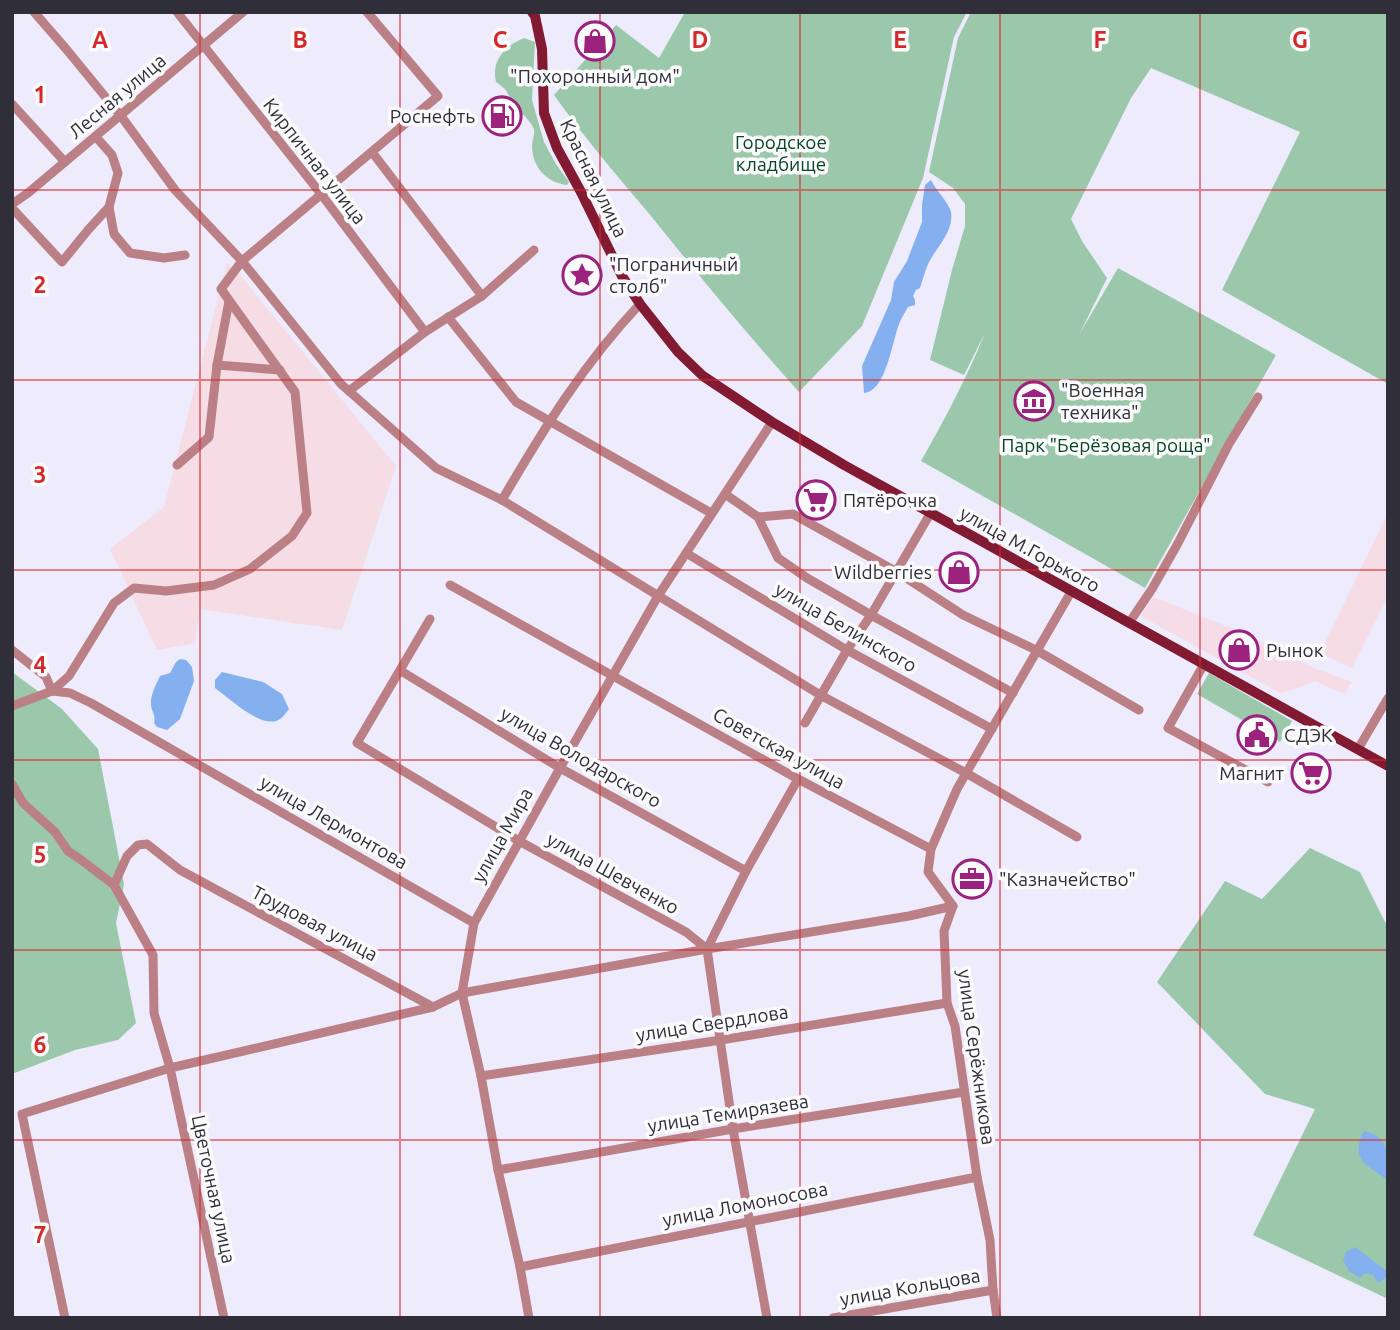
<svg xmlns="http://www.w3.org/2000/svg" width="1400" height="1330" font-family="Ubuntu,sans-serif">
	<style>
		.commercial { fill: #f5dce6 }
		.industrial { fill: #f5dce5 }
		.green { fill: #9bc8ab }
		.water { fill: #85b0ef }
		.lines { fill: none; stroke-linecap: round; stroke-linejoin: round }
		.minor { stroke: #ba8085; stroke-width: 9 }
		.major { stroke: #821a32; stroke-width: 10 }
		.grid { fill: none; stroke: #d62828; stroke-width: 2; stroke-opacity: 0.55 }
		.labels { text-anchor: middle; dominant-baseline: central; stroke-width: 7; stroke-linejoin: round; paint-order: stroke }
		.poi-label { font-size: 19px; fill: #302e39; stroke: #fbfbfb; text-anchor: start }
		.street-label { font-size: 19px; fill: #302e39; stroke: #fbfbfb }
		.park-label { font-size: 19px; fill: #094628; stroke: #fbfbfb }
		.grid-label { font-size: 23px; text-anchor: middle; font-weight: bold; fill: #d62828; stroke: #fbfbfb; stroke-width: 7; stroke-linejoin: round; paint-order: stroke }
	</style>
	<rect width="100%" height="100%" fill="#eeebfd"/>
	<path class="commercial" d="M1153,597L1241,632L1314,668L1352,682L1344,694L1315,681L1299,688L1280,693L1141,616Z"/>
	<g class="industrial">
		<path d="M227,263L240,275L396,466L342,630L200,609L195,643L157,650L110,549L164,507Z"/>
		<path d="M1388,513V595L1352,668L1320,653Z"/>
	</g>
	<g class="green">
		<path d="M685,12H967L954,37L923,178L862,326L799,392C748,335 699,276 651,216C618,177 584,137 554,95L616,25L659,58Z"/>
		<path d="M971,12H1388V384L1222,290L1300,132L1151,68L1131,98L1071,219L1082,241L1107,278L1080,333L1118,268L1276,355L1145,588L921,461C945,419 967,377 985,333L964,375L930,360L952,270L965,226V204L953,188L929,172L958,38Z"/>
		<path d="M524,38L535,42L532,100L544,142L556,164L569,182L567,185C547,183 532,167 532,146C532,141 535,134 534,129C532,124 527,119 524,115L521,116L505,89L496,82C491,61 504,46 524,38Z"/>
		<path d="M12,672L62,709L98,749L124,884L116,923L136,1023L118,1040L75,1050L12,1074Z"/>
		<path d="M1209,673L1292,721L1280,742L1197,694Z"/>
		<path d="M1310,848L1360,872L1385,922L1388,924V1299L1253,1235L1315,1109L1265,1094L1157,982L1225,881L1262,899Z"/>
	</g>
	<g class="water">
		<path d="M931,180C936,191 948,201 951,212C954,231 937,247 929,262C925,270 923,279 920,288L916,290L913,296L915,300V305L908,307C904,314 900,320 898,327C892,344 885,392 864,393L862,366L891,300L894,282L907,261L922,222V205L925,185Z"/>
		<path d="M180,659L186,660L192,667L194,681L180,719L167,730L157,727L154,723C156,714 152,713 151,705C150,696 156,684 160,676L170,673L176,662Z"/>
		<path d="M222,672L263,682L282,694L289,709C285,714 282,719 276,721C258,726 229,698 215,688V680Z"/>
		<path d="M1364,1131C1391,1137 1388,1158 1388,1180C1367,1166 1349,1158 1364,1131Z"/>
		<path d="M1355,1247L1388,1272C1388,1279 1383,1280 1378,1283L1373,1275L1365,1273L1360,1278L1349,1271L1343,1260L1346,1252Z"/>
	</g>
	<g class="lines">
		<g class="minor">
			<path d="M34,12L67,50L121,116L175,190L242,261L341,384L436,468L502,500L822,696L966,773L1077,837"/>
			<path d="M177,12L321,194L425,332"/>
			<path d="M12,104L65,162"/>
			<path d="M372,152L482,296"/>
			<path d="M12,204L28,193L243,12"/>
			<path d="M109,207L114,234L130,253L164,258L185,255"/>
			<path d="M12,208L62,262L88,230L109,207L118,173L112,155L96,137"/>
			<path d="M229,301L217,365L280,370"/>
			<path d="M448,317L516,402L711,513"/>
			<path d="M349,391L425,332L482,296L534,250"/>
			<path d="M177,465L209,437L217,365"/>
			<path d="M725,494L758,517L778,558L807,578L871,615L1013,693"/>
			<path d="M502,500C543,430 584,363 640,304"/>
			<path d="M758,517L793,514L897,572L963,615L1036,650L1139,710"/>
			<path d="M686,553L847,650L992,729"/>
			<path d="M450,585L798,779L931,849"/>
			<path d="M430,619L357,743L519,841L686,932L707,949"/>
			<path d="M1129,623L1152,589L1177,545L1229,444L1258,397"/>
			<path d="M12,650L46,677L52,691"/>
			<path d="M1204,664L1168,728L1268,782"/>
			<path d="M401,671L560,768L746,871"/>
			<path d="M52,691L70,693L91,703L474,923"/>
			<path d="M12,706L52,691L69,676L114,603L134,588L166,591L214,585L250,569L292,536L307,513L295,392L221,289L242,261L438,96L367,12"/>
			<path d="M805,723L847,650L871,615L930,514"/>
			<path d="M1358,749L1388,698"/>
			<path d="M12,784L23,803L55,832L68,851L80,859L114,885L153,955L154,1013L170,1068L224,1318"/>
			<path d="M114,885L127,856L138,845L147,844L180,870L433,1007"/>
			<path d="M481,1076L721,1040L947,1003"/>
			<path d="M498,1170L733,1129L964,1092"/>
			<path d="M520,1267L977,1177"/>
			<path d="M65,1318L22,1114L170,1068L433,1007L462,993L707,949L909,916L953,906"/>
			<path d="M529,1318L520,1267L498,1170L481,1076L462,993L474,923L560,768L658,596L772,422"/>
			<path d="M767,1318L733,1129L707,949L746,871L798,779"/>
			<path d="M833,1318L993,1290"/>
			<path d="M997,1318L993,1290L990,1240L977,1177L955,1026L947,1003L944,931L953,906L928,872L931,849L957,789L1071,592"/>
		</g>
		<path class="major" d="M532,12L535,16L542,49L544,113L557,148L581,192L622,276L640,304L678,352L703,376L772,422L844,465L1388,766"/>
	</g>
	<path class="grid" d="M200,12V1318M400,12V1318M600,12V1318M800,12V1318M1000,12V1318M1200,12V1318M12,190H1388M12,380H1388M12,570H1388M12,760H1388M12,950H1388M12,1140H1388"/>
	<defs>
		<g id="shop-ring" transform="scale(2.0125)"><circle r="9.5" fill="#fbfbfb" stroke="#9b237d" stroke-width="1.5"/><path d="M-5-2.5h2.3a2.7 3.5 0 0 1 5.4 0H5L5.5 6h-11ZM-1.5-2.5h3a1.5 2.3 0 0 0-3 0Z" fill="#9b237d"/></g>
		<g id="fuel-ring" transform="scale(2.0125)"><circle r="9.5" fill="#fbfbfb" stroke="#9b237d" stroke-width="1.5"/><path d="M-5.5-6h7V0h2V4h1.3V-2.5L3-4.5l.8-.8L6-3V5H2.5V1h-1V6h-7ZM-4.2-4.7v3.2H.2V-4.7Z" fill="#9b237d"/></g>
		<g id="sight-ring" transform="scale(2.0125)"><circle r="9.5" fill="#fbfbfb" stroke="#9b237d" stroke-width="1.5"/><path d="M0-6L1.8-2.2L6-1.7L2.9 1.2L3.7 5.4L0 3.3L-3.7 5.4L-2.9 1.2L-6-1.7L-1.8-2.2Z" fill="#9b237d"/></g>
		<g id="museum-ring" transform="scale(2.0125)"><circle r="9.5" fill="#fbfbfb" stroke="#9b237d" stroke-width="1.5"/><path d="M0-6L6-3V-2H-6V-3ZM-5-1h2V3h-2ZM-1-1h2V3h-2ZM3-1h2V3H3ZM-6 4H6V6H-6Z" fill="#9b237d"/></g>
		<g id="supermarket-ring" transform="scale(2.0125)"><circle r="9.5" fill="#fbfbfb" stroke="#9b237d" stroke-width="1.5"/><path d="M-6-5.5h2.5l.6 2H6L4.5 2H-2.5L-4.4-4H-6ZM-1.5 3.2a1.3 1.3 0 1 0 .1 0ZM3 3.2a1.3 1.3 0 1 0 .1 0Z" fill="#9b237d"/></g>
		<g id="civic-ring" transform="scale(2.0125)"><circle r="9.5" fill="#fbfbfb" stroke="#9b237d" stroke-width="1.5"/><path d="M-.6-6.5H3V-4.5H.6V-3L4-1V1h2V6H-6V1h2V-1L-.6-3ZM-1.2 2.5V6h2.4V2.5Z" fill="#9b237d"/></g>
		<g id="office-ring" transform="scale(2.0125)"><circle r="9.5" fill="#fbfbfb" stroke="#9b237d" stroke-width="1.5"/><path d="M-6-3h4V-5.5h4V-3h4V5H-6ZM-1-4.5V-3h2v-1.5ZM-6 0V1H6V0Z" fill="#9b237d"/></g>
	</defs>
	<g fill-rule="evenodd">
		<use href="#shop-ring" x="595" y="41"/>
		<use href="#fuel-ring" x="502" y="116"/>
		<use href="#sight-ring" x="582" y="275"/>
		<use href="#museum-ring" x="1034" y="401"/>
		<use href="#supermarket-ring" x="816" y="500"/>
		<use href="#shop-ring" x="959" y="572"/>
		<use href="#shop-ring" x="1239" y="650"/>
		<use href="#civic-ring" x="1257" y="735"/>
		<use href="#supermarket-ring" x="1311" y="773"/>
		<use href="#office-ring" x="972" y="879"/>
	</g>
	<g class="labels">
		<g class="poi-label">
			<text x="595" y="76" text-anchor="middle">"Похоронный дом"</text>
			<text x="475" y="116" text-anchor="end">Роснефть</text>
			<text x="609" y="264">"Пограничный<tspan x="609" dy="22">столб"</tspan></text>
			<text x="1061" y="390">"Военная<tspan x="1061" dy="22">техника"</tspan></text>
			<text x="843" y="500">Пятёрочка</text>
			<text x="932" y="572" text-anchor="end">Wildberries</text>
			<text x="1266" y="650">Рынок</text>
			<text x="1284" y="735">СДЭК</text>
			<text x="1284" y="773" text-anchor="end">Магнит</text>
			<text x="999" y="879">"Казначейство"</text>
		</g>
		<g class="street-label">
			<text transform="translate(117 96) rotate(-40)">Лесная улица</text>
			<text transform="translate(315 161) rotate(52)">Кирпичная улица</text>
			<text transform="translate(594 178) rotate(64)">Красная улица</text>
			<text transform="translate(1030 549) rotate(29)">улица М.Горького</text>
			<text transform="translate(846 627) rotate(30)">улица Белинского</text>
			<text transform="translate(779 748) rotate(29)">Советская улица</text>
			<text transform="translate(581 757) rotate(30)">улица Володарского</text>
			<text transform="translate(334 822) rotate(30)">улица Лермонтова</text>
			<text transform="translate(502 835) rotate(-61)">улица Мира</text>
			<text transform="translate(613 873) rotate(29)">улица Шевченко</text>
			<text transform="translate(315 923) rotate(28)">Трудовая улица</text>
			<text transform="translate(712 1023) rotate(-9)">улица Свердлова</text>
			<text transform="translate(977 1057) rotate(82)">улица Серёжникова</text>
			<text transform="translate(728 1113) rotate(-9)">улица Темирязева</text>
			<text transform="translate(214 1189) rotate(78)">Цветочная улица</text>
			<text transform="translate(745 1204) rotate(-11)">улица Ломоносова</text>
			<text transform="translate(910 1287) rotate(-10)">улица Кольцова</text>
		</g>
		<g class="park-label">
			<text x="781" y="142">Городское<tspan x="781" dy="22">кладбище</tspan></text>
			<text x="1106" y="445">Парк "Берёзовая роща"</text>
		</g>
	</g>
	<g class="grid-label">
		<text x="100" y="48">A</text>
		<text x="300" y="48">B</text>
		<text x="500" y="48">C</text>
		<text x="700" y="48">D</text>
		<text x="900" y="48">E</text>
		<text x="1100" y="48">F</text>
		<text x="1300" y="48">G</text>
		<text x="40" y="103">1</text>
		<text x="40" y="293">2</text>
		<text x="40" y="483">3</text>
		<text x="40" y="673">4</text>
		<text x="40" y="863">5</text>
		<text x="40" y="1053">6</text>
		<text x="40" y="1243">7</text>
	</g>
	<rect width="1400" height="1330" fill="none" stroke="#302e39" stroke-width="28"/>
</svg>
